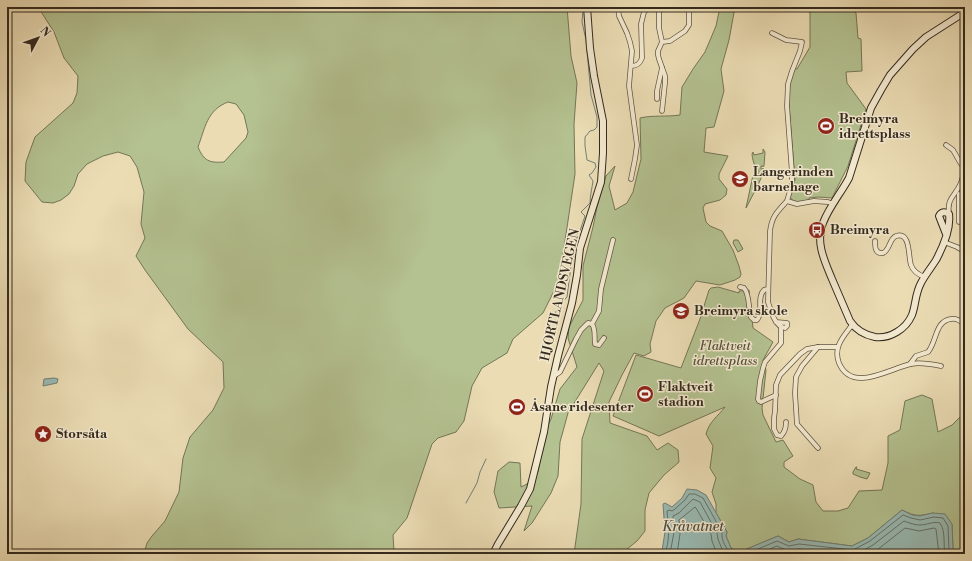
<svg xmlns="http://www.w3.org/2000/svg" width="972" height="561" font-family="'Libre Bodoni',serif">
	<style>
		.green { fill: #b4c190; stroke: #747657; fill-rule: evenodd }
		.water { fill: #99bab3; stroke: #718077 }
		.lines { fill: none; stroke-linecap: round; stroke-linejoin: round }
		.shore { stroke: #667268; stroke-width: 1 }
		.stream { stroke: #718077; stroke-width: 1 }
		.street-casing { stroke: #625644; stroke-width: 5.5 }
		.secondary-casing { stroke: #342a1e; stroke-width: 8 }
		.street { stroke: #f2e8ce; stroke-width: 4 }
		.secondary { stroke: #f2e8ce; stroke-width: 6 }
		.labels { text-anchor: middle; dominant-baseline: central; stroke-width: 3; stroke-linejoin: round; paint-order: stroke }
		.poi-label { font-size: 13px; font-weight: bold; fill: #342a1e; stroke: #f2e8ce; text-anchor: start }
		.street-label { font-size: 13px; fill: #342a1e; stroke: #f2e8ce }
		.park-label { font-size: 13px; font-style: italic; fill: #54503a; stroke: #f2e8ce }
		.water-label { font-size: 14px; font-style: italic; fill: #4d4e43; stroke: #f2e8ce }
	</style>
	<rect width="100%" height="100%" fill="#ebdcb4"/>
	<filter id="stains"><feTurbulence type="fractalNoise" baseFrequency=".005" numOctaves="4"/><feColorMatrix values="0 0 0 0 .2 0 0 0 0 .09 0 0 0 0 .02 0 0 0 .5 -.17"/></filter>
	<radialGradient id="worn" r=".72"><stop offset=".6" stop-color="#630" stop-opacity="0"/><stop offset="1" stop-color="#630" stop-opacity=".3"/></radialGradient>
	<g class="green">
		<path d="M38,7H567L571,56L577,83L574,124L575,174L559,281L543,313L513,339L507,353L482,368L472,386L464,421L456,432L438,438L432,444L407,518L393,535L394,551L390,554H144L147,543L152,536L165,521L179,492L183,458L190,437L213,410L224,388L223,362L188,329L145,270L136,256L145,238L141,224L144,192L137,167L130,156L118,152L103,156L87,164L78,174L74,186L69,194L61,200L53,203L42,202L25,181L26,162L35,137L73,103L77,93L78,76L64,58L54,32ZM228,102L236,104L244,115L248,132L246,138L224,162C209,163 204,161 198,147C205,128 207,110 228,102Z"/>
		<path d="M720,7H735L729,40L721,69L724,91L714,127L706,128L704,152L728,156L719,174V179L727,189L726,195L720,200L705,204L703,208L706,222L710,226L722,231L733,250L739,266L741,274L740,277L735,280L720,285L696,281L684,298L665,308L656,321L650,344L651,352L644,356L634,353L622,375L609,402L610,423L647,436L657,450L668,443L678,450L679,462L664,475L649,493L645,510V531L637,541L621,554H574L581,504L582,439L604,371L599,363L568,413L560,442L558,476L551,493L532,523L524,531L532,506L499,508L494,492L498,471L509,462L520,463L521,487L527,484L538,472L546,430L551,419L560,389L577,367L568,338L569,327L583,300V266L593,227L597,207L606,176L615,166L609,186L615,210L627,203L633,192L641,159L640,118C653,115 666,117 680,115L682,87L693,69L705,52L716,26Z"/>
		<path d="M783,7H849L856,13L858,38L861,39L862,71L846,72L847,83L866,109L848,166L832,198L818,197L809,198V200L801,202H794L790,197L795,180L789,105V87L794,69H797L810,47V12Z"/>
		<path d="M763,149L765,152L764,166L763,167V166H761V169H763V168L764,169L763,175C755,169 753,163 752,154L753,152L754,155L763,153Z"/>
		<path d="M756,171L762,176L758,185L756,184L754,187H757L746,208L753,175Z"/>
		<path d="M734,240H738L743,249L738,252L733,243Z"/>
		<path d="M718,287L739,293V291L749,290L753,328L773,342L763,360L766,370L762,408L763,415L776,442L783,440L793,456L784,462V467L800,479L813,485L816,502L823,511H838L848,508L859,491L882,490L888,463V436L900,430L905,401L922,395L932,399L938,432L952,425L965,412V554H955L953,549L952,524L933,513C919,516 916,517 902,510L868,538L852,546L798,539L789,542L778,536L742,551H736L731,548L726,536L727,532L716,513V504L712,492L716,478L710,468L713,446L706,434C709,422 718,416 725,407L659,436L613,416L636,355L681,368L700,319L709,290L711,288Z"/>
		<path d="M856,467H857L856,469L870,473L867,479L860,477L853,474V472Z"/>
	</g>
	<g class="water">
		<path d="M54,378L58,379L57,383L43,386L44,379Z"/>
		<path d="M687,489L697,490L706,495L727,532L726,536L731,548L736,551H742L778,536L789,542L798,539L852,546L868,538L902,510L912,515L920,516L933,513L945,514L952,524L953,549L955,554H656L662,551L665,532L663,504L665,503L672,507L682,498Z"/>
	</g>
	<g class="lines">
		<g class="shore">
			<path d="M664,554C671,543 668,524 667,511L669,510L672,511L675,509L685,500L689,494H695L703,498L722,532C721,540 726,549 732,554"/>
			<path d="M670,554L674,532L673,516L679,513L693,499L700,502L717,533L718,539L724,554"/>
			<path d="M677,554L680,534L679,520L695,507L696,508L711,534L712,541L717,554"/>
			<path d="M746,554L777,541L789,546L799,544L853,550L870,541L903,515L911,518L920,520L934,517L943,518L948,526L949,549L951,554"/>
			<path d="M758,554L777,546L788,551L799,549L841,554"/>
			<path d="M857,554L873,545L904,521C909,523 915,525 920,525C927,525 933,521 940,523C946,532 943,544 945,554"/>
			<path d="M869,554L877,550L905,528L919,531L934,528L936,529L939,554"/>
		</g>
		<g class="stream">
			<path d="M551,321L559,306L567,297L571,266C575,260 572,253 574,246C575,242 577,239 577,234L580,231L585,216L581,212L590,203C590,196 592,188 593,181L589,175L592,173L596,167L595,163L587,160L585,146V137L590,131L594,130L597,127V117L591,95L586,40L582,22L583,10L581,7"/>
			<path d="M466,503L477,483L480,472L486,459"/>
		</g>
		<g class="street-casing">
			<g id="street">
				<path d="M618,7L619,16L627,33L630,42L632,51L629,86L637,145L635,159L631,179"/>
				<path d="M772,33L786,40L802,42L800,51L792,71L788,84L787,106L792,173V184L787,201L797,204L814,201L828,202L833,204"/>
				<path d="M662,42L670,41L685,31L689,25V7"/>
				<path d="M631,66C637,66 640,64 642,58L641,24L644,12L649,7L656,8L659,12V28L662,42L658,51V55L659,59L665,76V83L662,111"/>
				<path d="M657,99V91L662,68"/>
				<path d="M946,145L953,150L961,164L965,166"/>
				<path d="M949,214C947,198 954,197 960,185C963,179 964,172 965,166"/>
				<path d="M959,222V194L965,197"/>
				<path d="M875,241C875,247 875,254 883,253C890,250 889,239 896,236C911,231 908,257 911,265C913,271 919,275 925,277"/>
				<path d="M944,242L957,247L964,251L965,255"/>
				<path d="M740,287L744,288C750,295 748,308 751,317L754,320H757C764,312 756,298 764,290L768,289"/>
				<path d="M776,322L787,323V326L785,328C775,327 771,311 768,302L770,231C772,216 777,212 787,201"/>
				<path d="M592,324C596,330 594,337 595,344L599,345L604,338"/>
				<path d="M852,325C843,337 833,347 839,363C852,394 890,368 911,364C921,362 931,364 941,366"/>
				<path d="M818,347L802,366L796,377L795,393L797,424L818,448"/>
				<path d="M910,364L916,356L928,352C937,341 935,321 951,319C957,318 961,321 965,325"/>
				<path d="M554,376L560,372L576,339L581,330L588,323L592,324L599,311L601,289L613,240"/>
				<path d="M776,395L761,402L759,401L758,399L760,381L763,368L765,362L781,343V327"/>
				<path d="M786,422C786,427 785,432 781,436L777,435L774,429V418L775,411L776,385L780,375L800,354L807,349L818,347H837"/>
			</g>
		</g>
		<g class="secondary-casing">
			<g id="secondary">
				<path d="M946,234L939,216C941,212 944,211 949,214C951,229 943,247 936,260C931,268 925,275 921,283C915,294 916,304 912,315C906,329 890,339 875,337C865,335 856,330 850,321C844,307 838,293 832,279C825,262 815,242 823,223C829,207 841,193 849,178L871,108L881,90L890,75L913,49L926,37L965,12"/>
				<path d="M493,554L498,544L521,506L530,489L544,432L551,387L558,356L572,303L577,275L580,248L601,182L603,153V121L594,76L590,48L587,7"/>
			</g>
		</g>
		<use href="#street" class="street"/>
		<use href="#secondary" class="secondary"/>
	</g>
	<defs>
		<g id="stadium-disc" transform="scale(0.9)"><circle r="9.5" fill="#8f2418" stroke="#f2e8ce"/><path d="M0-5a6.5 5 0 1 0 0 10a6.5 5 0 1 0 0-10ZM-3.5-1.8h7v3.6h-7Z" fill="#fff"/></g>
		<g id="school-disc" transform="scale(0.9)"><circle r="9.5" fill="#8f2418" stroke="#f2e8ce"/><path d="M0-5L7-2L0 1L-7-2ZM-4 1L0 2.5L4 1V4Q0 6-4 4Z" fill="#fff"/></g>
		<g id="bus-disc" transform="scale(0.9)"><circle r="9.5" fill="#8f2418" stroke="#f2e8ce"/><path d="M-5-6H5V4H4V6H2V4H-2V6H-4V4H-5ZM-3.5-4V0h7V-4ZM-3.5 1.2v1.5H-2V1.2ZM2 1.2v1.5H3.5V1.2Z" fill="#fff"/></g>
		<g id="sight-disc" transform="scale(0.9)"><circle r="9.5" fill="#8f2418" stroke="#f2e8ce"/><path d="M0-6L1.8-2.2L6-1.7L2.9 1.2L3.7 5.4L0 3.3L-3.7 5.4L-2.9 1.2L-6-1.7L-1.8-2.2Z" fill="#fff"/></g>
	</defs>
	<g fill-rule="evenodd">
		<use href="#stadium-disc" x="826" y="126"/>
		<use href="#school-disc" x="740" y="179"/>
		<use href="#bus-disc" x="817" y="230"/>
		<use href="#school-disc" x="681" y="311"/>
		<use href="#stadium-disc" x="645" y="394"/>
		<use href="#stadium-disc" x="517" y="407"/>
		<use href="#sight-disc" x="43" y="434"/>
	</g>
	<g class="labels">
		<g class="poi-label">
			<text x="839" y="119">Breimyra<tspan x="839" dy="15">idrettsplass</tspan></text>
			<text x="753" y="172">Langerinden<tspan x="753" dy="15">barnehage</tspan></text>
			<text x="830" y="230">Breimyra</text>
			<text x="694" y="311">Breimyra skole</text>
			<text x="658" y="387">Flaktveit<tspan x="658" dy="15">stadion</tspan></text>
			<text x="530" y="407">Åsane ridesenter</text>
			<text x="56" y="434">Storsåta</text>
		</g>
		<g class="street-label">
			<text transform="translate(560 295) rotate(-77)">HJORTLANDSVEGEN</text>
		</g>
		<g class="park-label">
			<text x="725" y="346">Flaktveit<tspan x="725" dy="15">idrettsplass</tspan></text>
		</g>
		<g class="water-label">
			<text x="693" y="527">Kråvatnet</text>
		</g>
	</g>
	<rect width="972" height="561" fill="none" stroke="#ebdcb4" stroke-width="24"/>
	<rect x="8" y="8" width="956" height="545" fill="none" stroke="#342a1e" stroke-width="2"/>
	<rect x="12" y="12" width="948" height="537" fill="none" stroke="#342a1e"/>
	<g transform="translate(38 38) rotate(49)" stroke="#f2e8ce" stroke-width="3" paint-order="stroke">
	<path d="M0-3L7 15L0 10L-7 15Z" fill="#342a1e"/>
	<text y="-6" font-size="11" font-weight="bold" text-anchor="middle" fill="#342a1e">N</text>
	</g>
	<rect width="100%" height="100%" filter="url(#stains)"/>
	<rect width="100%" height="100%" fill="url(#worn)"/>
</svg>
